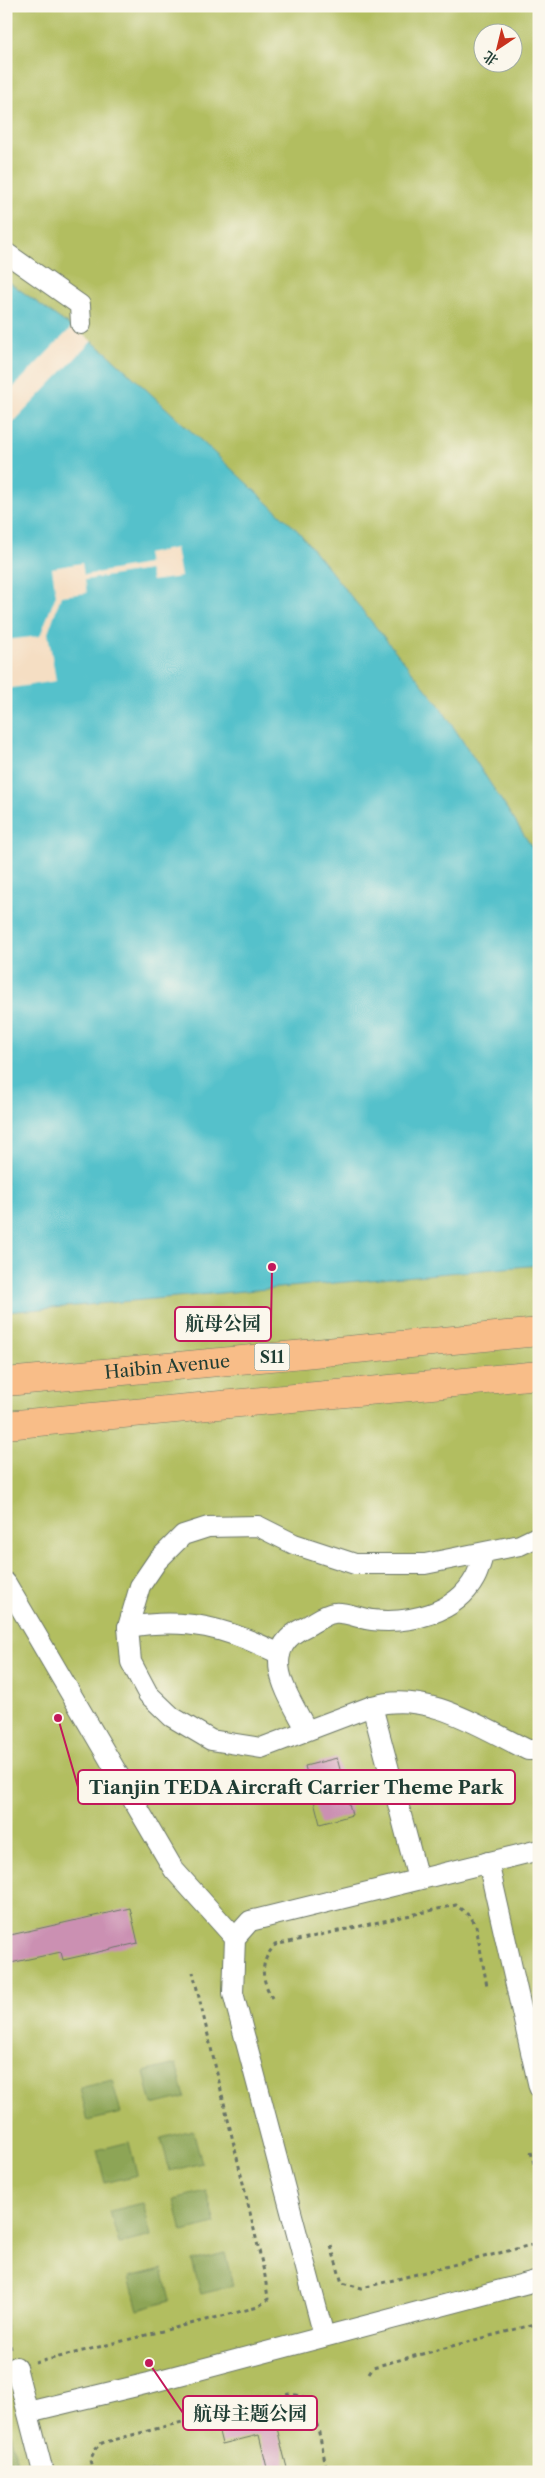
<svg xmlns="http://www.w3.org/2000/svg" width="545" height="2478" font-family="'Libre Caslon Text','Noto Serif SC',serif">
	<style>
		.green { fill: #b2be60; stroke: #687e4a; fill-rule: evenodd }
		.forest { fill: #8da556; stroke: #567145 }
		.water { fill: #54c1cb; stroke: #3a7f80 }
		.pier { fill: #f5dec3 }
		.building { fill: #cb90b2 }
		.lines { fill: none; stroke-linecap: round; stroke-linejoin: round }
		.minor-casing { stroke: #6a7566; stroke-width: 22 }
		.highway-casing { stroke: #6a7566; stroke-width: 29 }
		.path { stroke: #6a7566; stroke-width: 3; stroke-dasharray: 4 4; stroke-linecap: butt }
		.minor { stroke: #fff; stroke-width: 20 }
		.highway { stroke: #f8bd88; stroke-width: 28 }
		.labels { text-anchor: middle; dominant-baseline: central; stroke-width: 4; stroke-linejoin: round; paint-order: stroke }
		.shield { fill: #fbf7ec; stroke: #61756b; stroke-width: 1 }
		.shield-label { font-size: 16px; font-weight: bold; fill: #1f3d34 }
		.street-label { font-size: 18px; fill: #1f3d34; stroke: #fbf7ec }
		.leader { fill: none; stroke: #c2185b; stroke-width: 2 }
		.callout-dot { fill: #c2185b; stroke: #fbf7ec; stroke-width: 2 }
		.callout { fill: #fbf7ec; stroke: #c2185b; stroke-width: 2 }
		.callout-label { font-size: 19px; text-anchor: middle; font-weight: bold; fill: #1f3d34 }
	</style>
	<rect width="100%" height="100%" fill="#fbf7ec"/>
	<filter id="ink" filterUnits="userSpaceOnUse"><feTurbulence type="fractalNoise" baseFrequency=".02" numOctaves="2"/><feDisplacementMap in="SourceGraphic" scale="10" xChannelSelector="R" yChannelSelector="G"/><feConvolveMatrix kernelMatrix="1 2 1 2 8 2 1 2 1" color-interpolation-filters="sRGB"/></filter>
	<filter id="wash" filterUnits="userSpaceOnUse"><feTurbulence type="fractalNoise" baseFrequency=".0096" numOctaves="4" result="noise"/><feDisplacementMap in="SourceGraphic" scale="20" xChannelSelector="R" yChannelSelector="G"/><feGaussianBlur stdDeviation="1.12" result="paint"/><feColorMatrix in="noise" values="0 0 0 0 0 0 0 0 0 0 0 0 0 0 0 0 0 1.4 0 .05"/><feComposite in="paint" operator="in"/></filter>
	<g filter="url(#wash)">
		<rect width="100%" height="100%" fill="#f5dec3"/>
		<path class="green" d="M6,6H539V2472H6ZM482,32H512V62H482Z"/>
		<g class="forest">
			<path d="M176,2064L185,2097L152,2105L144,2072Z"/>
			<path d="M112,2080L121,2113L88,2121L80,2088Z"/>
			<path d="M193,2130L202,2163L170,2171L161,2138Z"/>
			<path d="M129,2142L137,2175L105,2183L97,2150Z"/>
			<path d="M206,2191L215,2224L182,2232L174,2199Z"/>
			<path d="M143,2203L151,2236L119,2244L110,2211Z"/>
			<path d="M225,2253L233,2286L201,2294L192,2261Z"/>
			<path d="M162,2269L170,2301L138,2310L129,2277Z"/>
			<path d="M6,2415L19,2472H6Z"/>
		</g>
		<path class="water" d="M6,280L106,352L298,531L439,705L539,858V1265L6,1312Z"/>
		<g class="pier">
			<path d="M72,327L92,341L6,430V395Z"/>
			<path d="M176,548L181,577L152,581L149,570L85,580L87,593L61,596L48,633L56,681L6,689V640L40,636L56,595L52,568L82,563L84,575L148,564L146,554Z"/>
		</g>
		<g id="blocks">
			<g class="building">
				<path d="M337,1758L352,1815L320,1824L305,1766Z"/>
				<path d="M130,1908L138,1943L63,1960L61,1952L6,1964V1936Z"/>
				<path d="M268,2411L275,2420L288,2472H268L259,2435L222,2444L217,2424Z"/>
			</g>
		</g>
	</g>
	<g filter="url(#ink)">
		<use href="#blocks" fill-opacity="0" stroke="#6a7566" stroke-width="1"/>
		<g class="lines">
			<g class="minor-casing">
				<g id="minor">
					<path d="M6,253L80,305L81,324"/>
					<path d="M539,1536L520,1545L425,1564H355L294,1544L258,1526L208,1527L183,1535L157,1561L140,1586L128,1627L131,1662L148,1694L172,1717L211,1740L261,1748L372,1706C427,1690 480,1727 528,1750H539"/>
					<path d="M6,1583L174,1870L235,1938"/>
					<path d="M128,1627C188,1617 226,1628 280,1654"/>
					<path d="M372,1706L418,1879"/>
					<path d="M306,1729C288,1694 255,1650 307,1626C315,1622 325,1614 334,1613C345,1611 360,1619 372,1620C408,1624 456,1614 475,1578C479,1571 481,1561 484,1553"/>
					<path d="M488,1862L539,2087"/>
					<path d="M324,2336L233,1993L235,1938L250,1921L539,1850"/>
					<path d="M16,2367L43,2472"/>
					<path d="M28,2412L149,2383L539,2280"/>
				</g>
			</g>
			<g class="highway-casing">
				<g id="highway">
					<path id="s1" d="M6,1382L539,1332"/>
					<path d="M6,1425L539,1375"/>
				</g>
			</g>
			<g class="path">
				<path d="M272,1998C261,1978 259,1963 275,1945L456,1905L471,1917L476,1926L487,1986"/>
				<path d="M531,2152L539,2183"/>
				<path d="M331,2246L342,2283L362,2288L539,2243"/>
				<path d="M6,2330L11,2349"/>
				<path d="M35,2363L258,2307L268,2299L265,2276L193,1972"/>
				<path d="M369,2373L373,2367L539,2323"/>
				<path d="M93,2472L90,2460L96,2448L102,2443L289,2394C295,2395 303,2395 307,2400C316,2410 324,2457 327,2472"/>
			</g>
			<use href="#minor" class="minor"/>
			<use href="#highway" class="highway"/>
		</g>
	</g>
	<g class="labels">
		<rect class="shield" x="254.5" y="1343.5" width="35" height="27" rx="4"/>
		<g class="shield-label">
			<text x="272" y="1357">S11</text>
		</g>
		<g class="street-label">
			<text stroke="none"><textPath href="#s1" startOffset="162">Haibin Avenue</textPath></text>
		</g>
	</g>
	<path class="leader" d="M272 1267L271 1324M58 1718L78 1787M149 2363L183 2413"/>
	<g class="callout-dot">
		<circle cx="272" cy="1267" r="5"/>
		<circle cx="58" cy="1718" r="5"/>
		<circle cx="149" cy="2363" r="5"/>
	</g>
	<g class="callout">
		<rect x="175" y="1307" width="96" height="34" rx="5"/>
		<rect x="78" y="1770" width="437" height="34" rx="5"/>
		<rect x="183" y="2396" width="134" height="34" rx="5"/>
	</g>
	<g class="callout-label">
		<text x="223" y="1330">航母公园</text>
		<text x="296" y="1794">Tianjin TEDA Aircraft Carrier Theme Park</text>
		<text x="250" y="2420">航母主题公园</text>
	</g>
	<rect width="545" height="2478" fill="none" stroke="#fbf7ec" stroke-width="25"/>
	<g transform="translate(498 48) rotate(215)"><circle r="24" fill="#fbf7ec" stroke="#a3ada2"/>
	<path d="M0-4L9 19L0 12L-9 19Z" fill="#c8321e"/>
	<text y="-8" font-size="14" font-weight="bold" text-anchor="middle" fill="#1f3d34">北</text>
	</g>
</svg>
